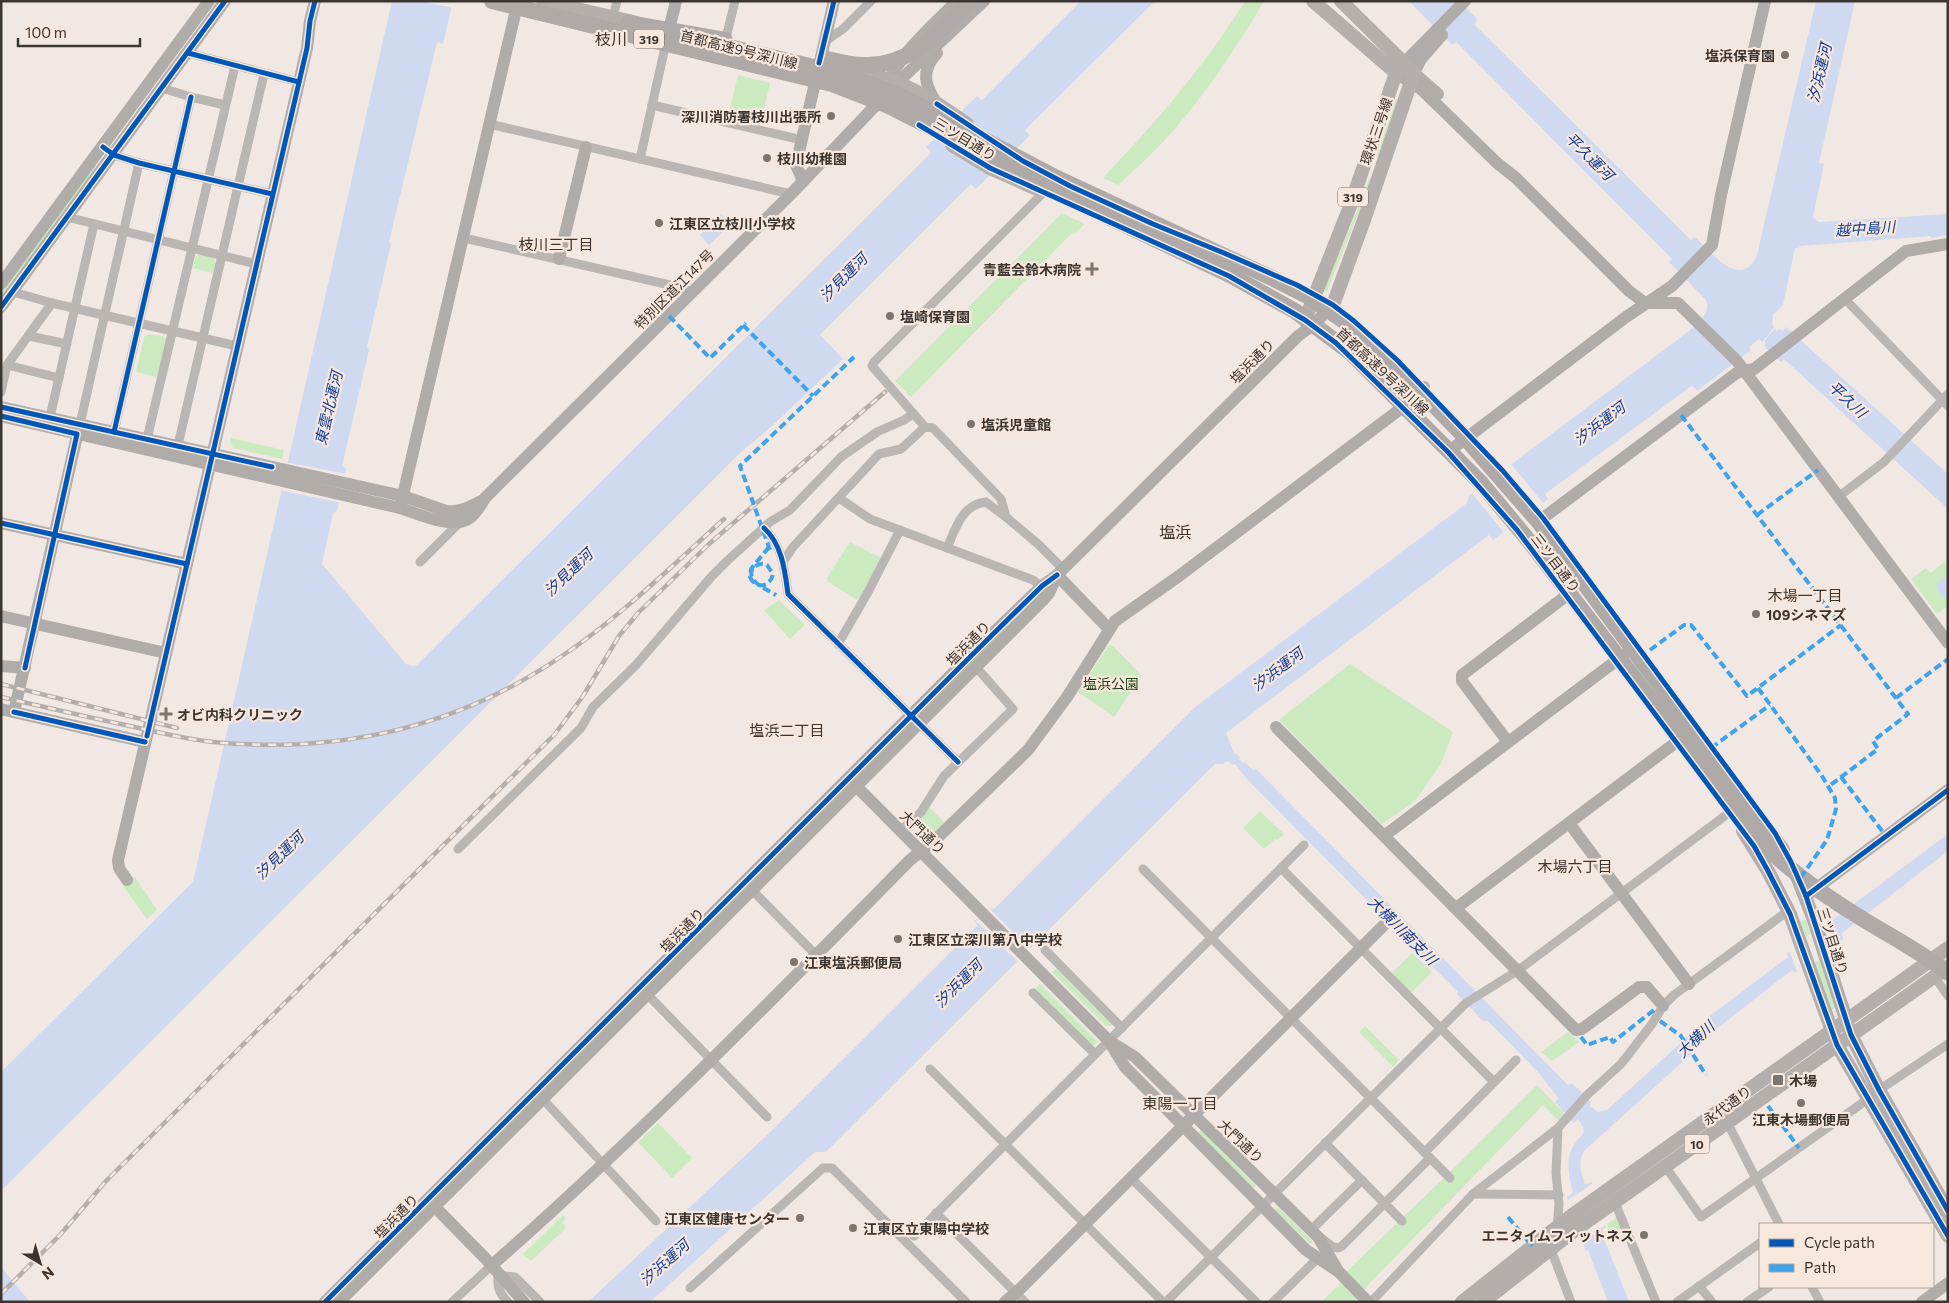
<svg xmlns="http://www.w3.org/2000/svg" width="1949" height="1303" font-family="Commissioner,'Noto Sans JP',sans-serif">
	<style>
		.green { fill: #cceabf }
		.water { fill: #cfd9f0 }
		.pier { fill: #f1e8e3 }
		.lines { fill: none; stroke-linecap: round; stroke-linejoin: round }
		.street { stroke: #b9b6b4; stroke-width: 9 }
		.secondary { stroke: #b0aca9; stroke-width: 12 }
		.primary { stroke: #b4afac; stroke-width: 14 }
		.highway { stroke: #afa9a7; stroke-width: 16 }
		.rail-casing { stroke: #b5afac; stroke-width: 4.5 }
		.rail { stroke: #f7e7dd; stroke-width: 2.5; stroke-dasharray: 8; stroke-linecap: butt }
		.quiet { stroke: #3fa3eb; stroke-width: 4; stroke-dasharray: 8 4; stroke-linecap: butt }
		.cycleway-casing { stroke: #f7e7dd; stroke-width: 8 }
		.cycleway { stroke: #0057b8; stroke-width: 5 }
		.poi-dot { fill: #7b746f; stroke: #f7e7dd; stroke-width: 2 }
		.labels { text-anchor: middle; dominant-baseline: central; stroke-width: 4.5; stroke-linejoin: round; paint-order: stroke }
		.shield { fill: #f7e7dd; stroke: #736a65; stroke-width: 1 }
		.shield-label { font-size: 12px; font-weight: bold; fill: #3b3531 }
		.street-label { font-size: 14px; fill: #3b3531; stroke: #f7e7dd }
		.poi-label { font-size: 14px; font-weight: bold; fill: #3b3531; stroke: #f7e7dd; text-anchor: start }
		.park-label { font-size: 14px; fill: #1d4813; stroke: #f7e7dd }
		.water-label { font-size: 15px; font-style: italic; fill: #123d9a; stroke: #f7e7dd }
		.neighbourhood-label { font-size: 15px; fill: #3b3531; stroke: #f7e7dd }
		.quarter-label { font-size: 16px; fill: #3b3531; stroke: #f7e7dd }
	</style>
	<rect width="100%" height="100%" fill="#f1e8e3"/>
	<g class="green">
		<path d="M1245,1H1264C1235,50 1202,100 1163,142C1149,157 1133,171 1118,185L1103,178C1155,123 1205,66 1245,1Z"/>
		<path d="M738,75L770,83L761,123L728,116Z"/>
		<path d="M1396,99L1398,101L1379,158L1376,157Z"/>
		<path d="M94,166L98,168L1,299V293Z"/>
		<path d="M1369,179H1371C1358,218 1341,254 1327,292L1324,291C1338,253 1356,217 1369,179Z"/>
		<path d="M1062,213L1085,224L1075,233L1073,232L911,397L895,381Z"/>
		<path d="M201,253L212,256L216,262L213,273L193,268L195,257Z"/>
		<path d="M149,334L163,336L166,340L157,377L136,372L144,337Z"/>
		<path d="M231,438L284,450L282,459L233,448L230,442Z"/>
		<path d="M850,542L881,558L860,598L856,599L828,582L827,578Z"/>
		<path d="M1948,559V606L1937,614L1911,579L1926,568L1931,573Z"/>
		<path d="M779,600L805,625L790,639L764,610Z"/>
		<path d="M1112,645L1142,676L1114,717L1078,692L1108,646Z"/>
		<path d="M1350,664L1453,732L1441,764L1415,801L1382,824L1279,720Z"/>
		<path d="M928,806L945,823L933,835L925,834L917,827V820Z"/>
		<path d="M1260,811L1284,834L1278,840L1275,839L1264,849L1243,828Z"/>
		<path d="M135,877L157,910L147,919L123,886Z"/>
		<path d="M1806,920L1835,1008L1831,1010L1800,921Z"/>
		<path d="M1412,953L1432,972L1410,994L1391,974Z"/>
		<path d="M1057,968L1113,1025L1112,1026H1106L1052,972Z"/>
		<path d="M1040,984L1098,1042L1093,1046L1035,990Z"/>
		<path d="M1365,1026L1399,1060L1393,1067L1359,1032Z"/>
		<path d="M1568,1032L1579,1042L1552,1061L1541,1052Z"/>
		<path d="M1537,1085L1568,1117L1562,1124L1543,1105L1368,1285L1355,1302H1321L1338,1286L1347,1271L1447,1175Z"/>
		<path d="M658,1123L692,1158L672,1178L638,1142Z"/>
		<path d="M1201,1130L1256,1186L1253,1188L1198,1133Z"/>
		<path d="M1278,1207L1313,1242L1310,1244L1275,1210Z"/>
		<path d="M563,1215L566,1217L562,1223L566,1228L531,1261L523,1254Z"/>
		<path d="M1617,1217L1622,1231L1610,1236L1607,1224Z"/>
	</g>
	<g class="water">
		<path d="M392,1H453L443,44L437,42L389,242L391,244L367,347L369,350L342,466L346,469L337,511L333,513L322,564L406,664L412,666L417,665L931,153L926,147L977,96L982,100L1081,1H1155L1025,130L1030,135L976,189L971,184L820,335L843,359L771,427L741,452L1,1191V1072L193,882Z"/>
		<path d="M1409,1H1460L1478,20L1474,24L1691,240L1695,237C1710,251 1741,292 1757,255L1816,1H1855L1819,163L1824,164L1813,217L1818,222L1948,214V235L1931,238V236L1800,246L1799,248H1795L1783,305L1773,315L1772,323L1774,328L1762,342L1759,339L1749,347L1751,350L1697,391L1693,386L1690,387L1545,494L1548,499L1493,540L1489,535L1226,733L1234,753L1240,757L1239,759L1243,763L1245,762L1254,771L1256,769L1568,1085L1572,1083L1591,1102L1590,1106L1598,1112L1607,1110L1710,1016L1788,957L1787,954L1948,834V851L1842,933L1843,939L1796,973L1792,970L1719,1027L1700,1046L1584,1151C1577,1163 1581,1172 1585,1184L1592,1182L1606,1227L1602,1230L1605,1238L1604,1239L1629,1302H1608L1588,1250L1586,1251L1583,1243L1581,1244L1567,1197L1573,1193C1570,1178 1564,1159 1574,1145C1577,1140 1581,1137 1584,1132L1583,1127L1578,1119L1574,1123L1555,1102L1559,1099L1538,1072L1487,1020L1484,1022L1457,994L1458,992L1247,779L1235,764L1233,765L1228,761L1223,764H1215L826,1152H815L650,1302H588L765,1137L977,926L975,921L989,908L993,910L1195,707L1467,503L1469,496L1689,331C1699,322 1711,314 1706,300L1669,262L1672,259L1456,42L1452,45Z"/>
		<path d="M721,214L731,224L709,245L700,235Z"/>
		<path d="M1786,327L1948,474V509L1784,359L1781,362L1764,346L1766,343L1764,341L1775,329L1777,331L1779,329L1783,331Z"/>
		<path d="M1948,575V597L1946,598C1941,593 1935,590 1937,583Z"/>
		<path d="M1,1267L30,1302H1Z"/>
	</g>
	<g class="pier">
		<path d="M419,1H455L453,8Z"/>
		<path d="M285,462L347,474L342,503L279,490Z"/>
		<path d="M1510,463L1545,505L1505,534L1471,492Z"/>
		<path d="M989,908L1031,950L1019,963L976,921Z"/>
		<path d="M1831,919L1841,944L1798,975L1789,949Z"/>
		<path d="M1593,1183L1606,1225L1580,1244L1567,1201Z"/>
	</g>
	<g class="lines">
		<g class="street">
			<path d="M613,17L617,1"/>
			<path d="M725,42L735,1"/>
			<path d="M824,42L843,29L871,1"/>
			<path d="M188,53L299,82"/>
			<path d="M162,88L191,97L225,105"/>
			<path d="M652,105L802,140"/>
			<path d="M489,124L791,194"/>
			<path d="M109,151L114,155L139,163L272,194"/>
			<path d="M640,159L666,43"/>
			<path d="M1044,192L874,362L872,366L925,427L933,428L1001,499L1006,517L1038,544L1063,569"/>
			<path d="M67,217L256,264"/>
			<path d="M464,238L670,285L692,292"/>
			<path d="M13,292L52,303L237,346"/>
			<path d="M1845,299L1948,406"/>
			<path d="M29,336L67,344"/>
			<path d="M7,365L59,378"/>
			<path d="M1,392L7,365L52,303"/>
			<path d="M50,417L94,224"/>
			<path d="M80,424L139,163"/>
			<path d="M114,432L191,97"/>
			<path d="M147,439L235,66"/>
			<path d="M178,445L264,74"/>
			<path d="M1838,497L1884,462L1948,394"/>
			<path d="M839,498L870,519L1033,580L1046,590"/>
			<path d="M764,528C782,544 785,571 788,594L958,762"/>
			<path d="M947,548C955,530 962,504 986,502L1006,517"/>
			<path d="M420,562L459,523"/>
			<path d="M783,562L793,547L879,454L901,449L925,427"/>
			<path d="M838,644L867,594L900,530"/>
			<path d="M900,831L921,812L944,776L1013,709L976,667"/>
			<path d="M458,849L581,728L593,707L636,665L712,576L727,561L770,522L790,510L841,457L877,432L904,420L913,414"/>
			<path d="M1281,868L1494,1082"/>
			<path d="M1143,869L1450,1178"/>
			<path d="M749,887L816,955"/>
			<path d="M1045,950L1122,1028"/>
			<path d="M1934,976L1948,996"/>
			<path d="M645,992L767,1117"/>
			<path d="M1033,993L1095,1054"/>
			<path d="M930,1069L1163,1302"/>
			<path d="M1879,1090L1948,1044"/>
			<path d="M539,1095L656,1221"/>
			<path d="M1726,1120L1779,1224"/>
			<path d="M1325,1143L1402,1221"/>
			<path d="M1425,1152L1516,1060"/>
			<path d="M1665,1166L1701,1217L1868,1099"/>
			<path d="M1131,1178L1256,1302"/>
			<path d="M1362,1180L1311,1230L1333,1247L1338,1248L1342,1246L1430,1158"/>
			<path d="M1473,1194L1559,1195"/>
			<path d="M1613,1198L1656,1302"/>
			<path d="M936,1213L1025,1302"/>
			<path d="M1557,1228L1559,1204L1556,1173L1558,1128"/>
			<path d="M914,1236L1304,845"/>
			<path d="M1550,1247L1571,1302"/>
			<path d="M1699,1286L1712,1302"/>
			<path d="M1812,1287L1820,1302"/>
			<path d="M690,1288L823,1168H832L966,1302"/>
			<path d="M452,1302L492,1265"/>
			<path d="M508,1302C499,1293 497,1287 498,1275L515,1277L540,1302"/>
			<path d="M1166,1302L1466,1003L1517,971L1730,812"/>
			<path d="M1273,1302L1318,1258"/>
			<path d="M1371,1302L1473,1194L1558,1128L1587,1095L1621,1064L1652,1024L1663,1006L1674,995L1788,911"/>
			<path d="M1677,1302L1760,1243"/>
			<path d="M1747,1302L1769,1287"/>
		</g>
		<g class="secondary">
			<path d="M1465,1L1403,64L1396,73L1422,90L1497,163L1516,178L1629,291L1645,303H1678L1737,361L1948,643"/>
			<path d="M667,38L676,1"/>
			<path d="M937,53C920,72 925,85 937,104"/>
			<path d="M886,87C901,52 930,28 957,1"/>
			<path d="M1438,94L1414,73L1421,59L1442,35"/>
			<path d="M803,181L796,165L834,1"/>
			<path d="M559,259L586,147"/>
			<path d="M1,284L209,1"/>
			<path d="M1,307L225,1"/>
			<path d="M1,407L403,496L446,511C460,513 471,506 483,500"/>
			<path d="M1,416L400,508C419,514 454,531 471,517C477,512 481,505 485,498L791,194L897,83L984,1"/>
			<path d="M1448,452L1626,317L1672,286L1712,245L1721,195L1765,1"/>
			<path d="M400,508L518,1"/>
			<path d="M1543,518L1738,372L1754,369L1906,251L1948,244"/>
			<path d="M1,523L187,564"/>
			<path d="M1057,575L1109,629"/>
			<path d="M1,616L166,653"/>
			<path d="M1,666L25,668"/>
			<path d="M1,709L145,742"/>
			<path d="M14,712L79,427"/>
			<path d="M1276,727L1576,1030L1582,1029L1639,987H1647L1663,1006"/>
			<path d="M1508,742L1462,681V675L1566,596"/>
			<path d="M850,780L1109,1041L1125,1067L1306,1250L1339,1272L1368,1302"/>
			<path d="M1569,823L1689,984"/>
			<path d="M1384,836L1625,654"/>
			<path d="M127,880L119,868L118,860L307,48L310,21L315,1"/>
			<path d="M1810,893L1948,790"/>
			<path d="M1456,908L1687,734"/>
			<path d="M1111,1042L1135,1057L1318,1237L1337,1269"/>
			<path d="M430,1202L485,1258L524,1302"/>
			<path d="M492,1265C638,1137 774,998 910,860L934,841L1028,750L1067,697L1115,621L1179,576L1403,407L1424,387"/>
			<path d="M325,1302L988,638L1042,586L1057,575L1298,336L1313,325L1333,305"/>
			<path d="M339,1302L1043,600L1049,593L1057,575"/>
			<path d="M1005,1302L1021,1288L1384,925"/>
			<path d="M1922,1302L1948,1283"/>
		</g>
		<g class="primary">
			<path d="M543,1L637,23"/>
			<path d="M846,69C863,73 880,76 896,82C921,92 944,108 967,124"/>
			<path d="M952,145L990,168L1035,188"/>
			<path d="M1333,305L1364,220L1414,73L1341,1"/>
			<path d="M1305,320L1349,209L1396,73L1313,1"/>
			<path d="M1743,831L1768,871L1790,914L1837,1045L1948,1236"/>
			<path d="M1795,871L1814,920L1851,1035L1879,1090L1948,1211"/>
			<path d="M1462,1302L1571,1216L1948,948"/>
			<path d="M1483,1302L1575,1230L1948,967"/>
		</g>
		<g class="highway">
			<path d="M492,1L832,84L889,106L1102,214L1230,275L1295,311L1351,353L1481,483L1529,541L1758,839C1788,870 1823,895 1861,918C1890,936 1921,952 1948,973"/>
			<path d="M628,23L725,40"/>
			<path d="M712,43L835,72L897,94L1057,178L1272,278L1309,297L1351,326L1392,362L1461,433L1538,521L1782,850"/>
			<path d="M823,58C836,61 850,65 864,65C910,67 940,31 970,1"/>
		</g>
		<g class="rail-casing">
			<g id="rail">
				<path d="M1,684L177,728"/>
				<path d="M1,697C44,707 87,717 130,726C157,732 185,739 213,742C340,754 456,728 562,656C619,618 673,565 724,519"/>
				<path d="M1,1294L60,1235L106,1181L555,734L583,696L619,636L638,613L709,544L885,392"/>
			</g>
		</g>
		<use href="#rail" class="rail"/>
		<g class="quiet">
			<path d="M669,316L710,358L746,323"/>
			<path d="M743,325L813,396"/>
			<path d="M1681,415L1908,714L1873,741L1878,749L1828,787"/>
			<path d="M1757,515L1818,470"/>
			<path d="M769,547L751,569L750,577C755,589 770,588 773,574L767,565C758,561 747,569 753,579C757,586 770,591 776,595"/>
			<path d="M770,550L740,466L854,357"/>
			<path d="M1650,650L1684,625H1691L1747,696L1841,625"/>
			<path d="M1758,688L1822,776L1835,798L1836,809L1827,840L1799,880"/>
			<path d="M1896,698L1948,659"/>
			<path d="M1711,748L1770,705"/>
			<path d="M1841,777L1886,836"/>
			<path d="M1660,1021L1681,1036L1706,1075"/>
			<path d="M1581,1037L1587,1045L1610,1037L1613,1042L1654,1010"/>
			<path d="M1768,1106L1799,1148"/>
			<path d="M1508,1217L1532,1246"/>
		</g>
		<g class="cycleway-casing">
			<g id="cycleway">
				<path d="M188,53L299,82"/>
				<path d="M819,63L834,1"/>
				<path d="M937,104L1023,161L1070,186L1153,224L1224,253L1297,285L1333,305L1354,321L1397,360L1503,471L1543,518L1775,833L1791,862L1806,896L1851,1035L1879,1090L1948,1211"/>
				<path d="M919,125L990,168L1229,276L1305,320L1336,343L1448,452L1517,530L1754,846L1768,871L1790,914L1837,1045L1948,1236"/>
				<path d="M103,147L114,155L139,163L272,194"/>
				<path d="M1,307L225,1"/>
				<path d="M1,407L272,467"/>
				<path d="M1,416L77,434L25,668"/>
				<path d="M114,432L191,97"/>
				<path d="M1,523L187,564"/>
				<path d="M764,528C782,544 785,571 788,594L958,762"/>
				<path d="M14,712L145,742"/>
				<path d="M147,736L307,48L310,21L315,1"/>
				<path d="M1806,896L1948,790"/>
				<path d="M325,1302L980,647L1042,586L1057,575"/>
			</g>
		</g>
		<use href="#cycleway" class="cycleway"/>
	</g>
	<g class="poi-dot">
		<circle cx="1785" cy="55" r="5"/>
		<circle cx="831" cy="116" r="5"/>
		<circle cx="767" cy="158" r="5"/>
		<circle cx="659" cy="223" r="5"/>
		<path d="M1089.5 261.5h5v5h5v5h-5v5h-5v-5h-5v-5h5z"/>
		<circle cx="890" cy="316" r="5"/>
		<circle cx="971" cy="424" r="5"/>
		<circle cx="1756" cy="614" r="5"/>
		<path d="M163.5 706.5h5v5h5v5h-5v5h-5v-5h-5v-5h5z"/>
		<circle cx="898" cy="939" r="5"/>
		<circle cx="794" cy="962" r="5"/>
		<rect x="1772" y="1074" width="12" height="12" rx="2.5"/>
		<circle cx="1801" cy="1103" r="5"/>
		<circle cx="800" cy="1218" r="5"/>
		<circle cx="853" cy="1228" r="5"/>
		<circle cx="1644" cy="1235" r="5"/>
	</g>
	<g class="labels">
		<g class="shield">
			<rect x="634" y="29.5" width="30" height="19" rx="4"/>
			<rect x="1338" y="187.5" width="30" height="19" rx="4"/>
			<rect x="1684.5" y="1134.5" width="25" height="19" rx="4"/>
		</g>
		<g class="shield-label">
			<text x="649" y="39">319</text>
			<text x="1353" y="197">319</text>
			<text x="1697" y="1144">10</text>
		</g>
		<g class="street-label">
			<text transform="translate(739 49) rotate(14)">首都高速9号深川線</text>
			<text transform="translate(1376 131) rotate(-71)">環状三号線</text>
			<text transform="translate(965 139) rotate(31)">三ツ目通り</text>
			<text transform="translate(674 289) rotate(-45)">特別区道江147号</text>
			<text transform="translate(1252 361) rotate(-45)">塩浜通り</text>
			<text transform="translate(1383 371) rotate(43)">首都高速9号深川線</text>
			<text transform="translate(1556 563) rotate(53)">三ツ目通り</text>
			<text transform="translate(968 643) rotate(-45)">塩浜通り</text>
			<text transform="translate(923 832) rotate(44)">大門通り</text>
			<text transform="translate(682 930) rotate(-45)">塩浜通り</text>
			<text transform="translate(1833 941) rotate(72)">三ツ目通り</text>
			<text transform="translate(1727 1105) rotate(-36)">永代通り</text>
			<text transform="translate(1241 1141) rotate(44)">大門通り</text>
			<text transform="translate(396 1216) rotate(-45)">塩浜通り</text>
		</g>
		<g class="poi-label">
			<text x="1775" y="55" text-anchor="end">塩浜保育園</text>
			<text x="821" y="116" text-anchor="end">深川消防署枝川出張所</text>
			<text x="777" y="158">枝川幼稚園</text>
			<text x="669" y="223">江東区立枝川小学校</text>
			<text x="1081" y="269" text-anchor="end">青藍会鈴木病院</text>
			<text x="900" y="316">塩崎保育園</text>
			<text x="981" y="424">塩浜児童館</text>
			<text x="1766" y="614">109シネマズ</text>
			<text x="177" y="714">オビ内科クリニック</text>
			<text x="908" y="939">江東区立深川第八中学校</text>
			<text x="804" y="962">江東塩浜郵便局</text>
			<text x="1789" y="1080">木場</text>
			<text x="1801" y="1119" text-anchor="middle">江東木場郵便局</text>
			<text x="790" y="1218" text-anchor="end">江東区健康センター</text>
			<text x="863" y="1228">江東区立東陽中学校</text>
			<text x="1634" y="1235" text-anchor="end">エニタイムフィットネス</text>
		</g>
		<g class="park-label">
			<text x="1111" y="683">塩浜公園</text>
		</g>
		<g class="water-label">
			<text transform="translate(1819 73) rotate(-77)">汐浜運河</text>
			<text transform="translate(1590 156) rotate(45)">平久運河</text>
			<text transform="translate(1865 228) rotate(-4)">越中島川</text>
			<text transform="translate(843 277) rotate(-45)">汐見運河</text>
			<text transform="translate(1848 399) rotate(43)">平久川</text>
			<text transform="translate(328 408) rotate(-77)">東雲北運河</text>
			<text transform="translate(1599 423) rotate(-37)">汐浜運河</text>
			<text transform="translate(568 572) rotate(-44)">汐見運河</text>
			<text transform="translate(1277 669) rotate(-37)">汐浜運河</text>
			<text transform="translate(279 855) rotate(-44)">汐見運河</text>
			<text transform="translate(1403 930) rotate(45)">大横川南支川</text>
			<text transform="translate(958 983) rotate(-45)">汐浜運河</text>
			<text transform="translate(1695 1039) rotate(-43)">大横川</text>
			<text transform="translate(664 1262) rotate(-42)">汐浜運河</text>
		</g>
		<g class="neighbourhood-label">
			<text x="556" y="244">枝川三丁目</text>
			<text x="1805" y="595">木場一丁目</text>
			<text x="787" y="730">塩浜二丁目</text>
			<text x="1575" y="866">木場六丁目</text>
			<text x="1180" y="1103">東陽一丁目</text>
		</g>
		<g class="quarter-label">
			<text x="611" y="38">枝川</text>
			<text x="1175" y="531">塩浜</text>
		</g>
	</g>
	<rect width="1949" height="1303" fill="none" stroke="#3b3531" stroke-width="5"/>
	<rect x="1759" y="1223" width="175" height="65" fill="#f7e7dd" stroke="#aca098"/>
	<rect x="1769" y="1239" width="25" height="8" fill="#0057b8" stroke="#aca098"/>
	<text x="1804" y="1248" font-size="15" fill="#3b3531">Cycle path</text>
	<rect x="1769" y="1264" width="25" height="8" fill="#3fa3eb" stroke="#aca098"/>
	<text x="1804" y="1273" font-size="15" fill="#3b3531">Path</text>
	<g transform="translate(40 1263) rotate(142)" stroke="#f7e7dd" stroke-width="4" paint-order="stroke">
	<path d="M0-4L9 19L0 12L-9 19Z" fill="#3b3531"/>
	<text y="-8" font-size="14" font-weight="bold" text-anchor="middle" fill="#3b3531">N</text>
	</g>
	<path d="M18 38v8h122v-8" fill="none" stroke="#3b3531" stroke-width="2.5"/>
	<text x="25" y="38" font-size="15" fill="#3b3531" stroke="#f7e7dd" stroke-width="4" paint-order="stroke">100 m</text>
</svg>
